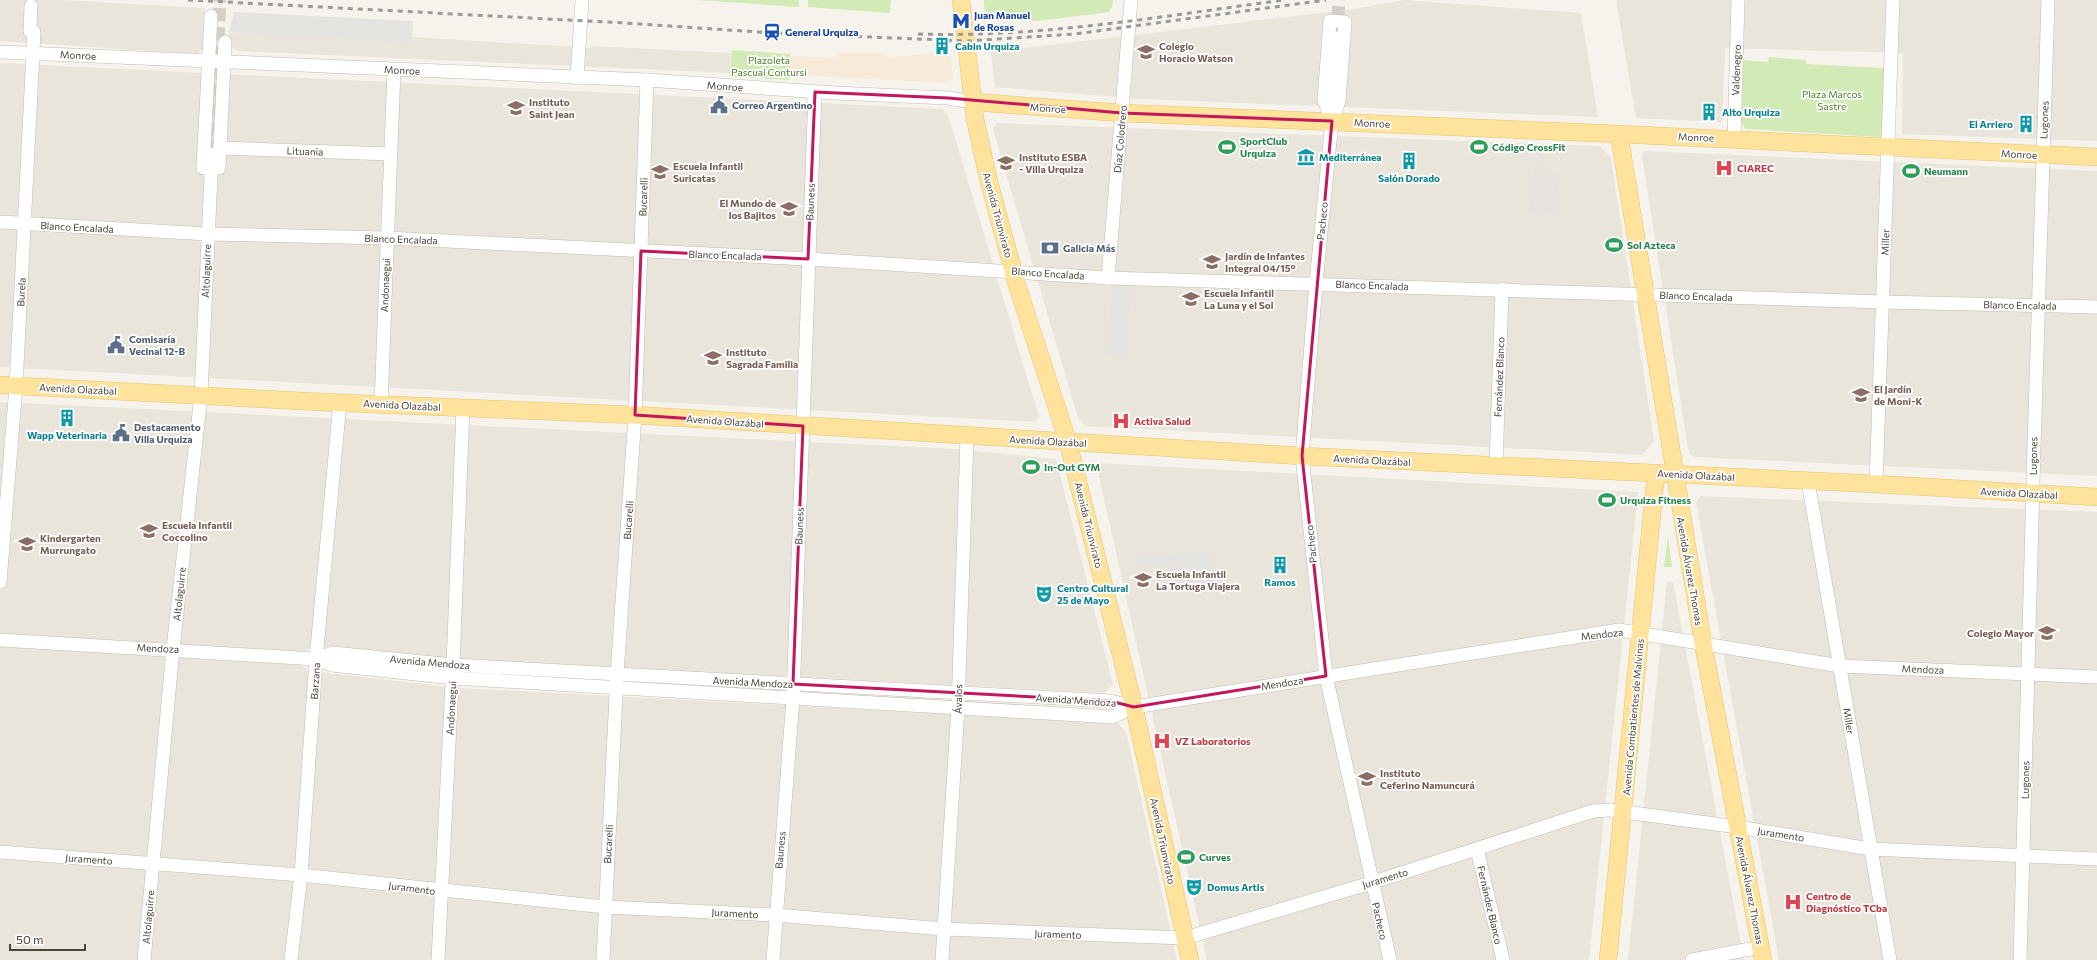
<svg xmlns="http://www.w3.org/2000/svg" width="2097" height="960" font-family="Commissioner,sans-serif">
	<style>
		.residential { fill: #eae5da }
		.commercial { fill: #f7ead8 }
		.industrial { fill: #e6e2dd }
		.green { fill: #d2eab5 }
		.parking { fill: #e5e3e0 }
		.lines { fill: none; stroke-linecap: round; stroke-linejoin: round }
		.minor-tunnel { stroke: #d4d0c8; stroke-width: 13; stroke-dasharray: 13 6; stroke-linecap: butt }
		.minor-casing { stroke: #c2bbae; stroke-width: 14 }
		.major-casing { stroke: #e6c16a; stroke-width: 18 }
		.minor { stroke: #fff; stroke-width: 13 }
		.major { stroke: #ffe39c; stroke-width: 17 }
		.rail { stroke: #9a9a9a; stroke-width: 3; stroke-dasharray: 5 5; stroke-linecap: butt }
		.marked { fill: none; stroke: #c2185b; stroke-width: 3; stroke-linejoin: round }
		.labels { text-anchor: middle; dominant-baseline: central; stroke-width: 3.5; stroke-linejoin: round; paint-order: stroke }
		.transit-label { font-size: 10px; font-weight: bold; fill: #164399; stroke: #fff; text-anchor: start }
		.culture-label { font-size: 10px; font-weight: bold; fill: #0d838f; stroke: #fff; text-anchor: start }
		.education-label { font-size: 10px; font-weight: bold; fill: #785e54; stroke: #fff; text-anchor: start }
		.street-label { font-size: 10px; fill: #4b4439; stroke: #fff }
		.park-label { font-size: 10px; fill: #4a7f2a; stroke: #fff }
		.service-label { font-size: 10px; font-weight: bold; fill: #4e5e75; stroke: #fff; text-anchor: start }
		.leisure-label { font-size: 10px; font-weight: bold; fill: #27864d; stroke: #fff; text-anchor: start }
		.health-label { font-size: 10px; font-weight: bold; fill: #be3a42; stroke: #fff; text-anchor: start }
	</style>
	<rect width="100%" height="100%" fill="#f6f3ec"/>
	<g class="residential">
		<path d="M0,0H62L205,8L203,48L197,54L0,41Z"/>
		<path d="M1405,0L1581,13L1598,117L1142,99L995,87L991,52L1354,9Z"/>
		<path d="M1616,0H2097V141L1902,134L1903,53L1725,48L1722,122L1636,118Z"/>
		<path d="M229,32L412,42L413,37L591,48L592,46L731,53L730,73L237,51L227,44Z"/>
		<path d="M0,63L942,109L948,115L1039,417L1035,422L0,367Z"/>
		<path d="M997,123L1599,146L1611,158L1654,441L1642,455L1086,426L1078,418L993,129Z"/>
		<path d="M1644,151L2097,171V476L1695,457L1689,454L1642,156Z"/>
		<path d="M0,402L954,449L1056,459L1113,684L1104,693L461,659L310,648L301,653L300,664L308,671L460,688L1118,723L1126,732L1177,960H0Z"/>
		<path d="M1096,463L1638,492L1589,960H1207Z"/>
		<path d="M1700,496L2097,512V960H1779L1696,502Z"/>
		<path d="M1667,582H1673L1744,960H1628Z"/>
	</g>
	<path class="commercial" d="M951,52L953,77L949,83L790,75V56L837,58V53H885L889,57Z"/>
	<path class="industrial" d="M1536,147L1546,148L1544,173L1559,175L1555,215L1530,213Z"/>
	<g class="green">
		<path d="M696,0H799V7Z"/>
		<path d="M808,0H891L890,13L808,7Z"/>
		<path d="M984,0H1113L1112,8H1110V12L1038,21L985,18Z"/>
		<path d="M732,50L790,54V80L730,77Z"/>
		<path d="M1769,57L1806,60V64L1885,68L1883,132L1880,137L1745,129L1741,121L1743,60L1768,62Z"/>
		<path d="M1668,536L1672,567H1664Z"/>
	</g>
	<g class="parking">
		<path d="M234,12L413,21L412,43L229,32Z"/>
		<path d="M1111,285L1132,286L1127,356L1107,354Z"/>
		<path d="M1211,551L1214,582L1169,585L1168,563L1136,566L1135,556Z"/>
	</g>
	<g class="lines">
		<g class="minor-tunnel">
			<path d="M1337,38L1339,0"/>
			<path d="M212,154L220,0"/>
		</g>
		<g class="minor-casing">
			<g id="minor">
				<path d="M1330,21L1345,22L1339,101L1332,121L1324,100Z"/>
				<path d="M1337,38L1332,121L1316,283L1302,456L1326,676L1390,960"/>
				<path d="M0,52L647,80L835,93L948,98L973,102"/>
				<path d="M577,78L582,0"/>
				<path d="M1734,139L1738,0"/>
				<path d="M220,148L390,154"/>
				<path d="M203,168L211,16"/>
				<path d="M219,168L225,42"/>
				<path d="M0,222L208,234L387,238L808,259L1108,278L1883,302L2097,307"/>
				<path d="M1108,278L1131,0"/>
				<path d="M381,404L394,70"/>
				<path d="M1496,466L1502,289"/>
				<path d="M1808,481L1890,960"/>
				<path d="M1876,484L1893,0"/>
				<path d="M0,582L16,386L34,32L30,31L31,6"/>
				<path d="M0,640L316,659L332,665L453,678L1113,717L1134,707L1619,630L1840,666L2097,677"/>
				<path d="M316,659L333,653L453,665L1110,701L1134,707"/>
				<path d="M1477,849L1503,960"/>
				<path d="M0,852L301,875L605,907L775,915L944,929L1185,938L1371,883L1593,811L1610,810L1738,827L1870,849L2097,859"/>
				<path d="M144,960L173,649L201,395L212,154"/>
				<path d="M291,960L301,875L316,659L340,402"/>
				<path d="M438,960L453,665L463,408"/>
				<path d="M603,960L617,674L635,415L647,80"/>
				<path d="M773,960L793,698L815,92"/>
				<path d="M942,960L958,708L967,437"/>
				<path d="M1692,960L1761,947"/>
				<path d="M2020,960L2034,447L2048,0"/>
			</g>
		</g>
		<g class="major-casing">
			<g id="major">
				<path d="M961,0L975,119L989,182L1017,285L1068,442L1134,707L1190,960"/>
				<path d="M973,102L1122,113L1619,134L2097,157"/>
				<path d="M1619,134L1703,643L1763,960"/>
				<path d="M0,385L321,402L635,415L1302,456L1876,484L2097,497"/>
				<path d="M1608,960L1656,473"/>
			</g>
		</g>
		<use href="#minor" class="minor"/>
		<use href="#major" class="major"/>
		<g class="rail">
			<path d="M188,0L625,23L773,33L967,41L1075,34L1326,0"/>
			<path d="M918,34C1040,38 1163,16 1284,0"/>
		</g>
	</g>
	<path class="marked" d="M815,92L948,98L1122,113L1332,121L1302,456L1326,676L1134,707L1110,701L793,684L803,426L635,415L641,251L808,259Z"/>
	<defs>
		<g id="metro-bare" transform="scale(1.38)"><path d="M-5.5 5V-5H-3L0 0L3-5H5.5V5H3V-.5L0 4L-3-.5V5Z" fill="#1a4fb4" stroke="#fff" stroke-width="2.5" paint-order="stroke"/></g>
		<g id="station-bare" transform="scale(1.38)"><path d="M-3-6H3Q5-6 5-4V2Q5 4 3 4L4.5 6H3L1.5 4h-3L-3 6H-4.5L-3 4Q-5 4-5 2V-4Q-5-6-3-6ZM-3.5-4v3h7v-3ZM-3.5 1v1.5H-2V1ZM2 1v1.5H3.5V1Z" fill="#1a4fb4" stroke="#fff" stroke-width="2.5" paint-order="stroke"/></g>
		<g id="building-bare" transform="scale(1.38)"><path d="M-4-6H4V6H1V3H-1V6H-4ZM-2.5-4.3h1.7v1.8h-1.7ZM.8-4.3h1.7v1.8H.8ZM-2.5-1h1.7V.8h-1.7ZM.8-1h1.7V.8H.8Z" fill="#0f9aa8" stroke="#fff" stroke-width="2.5" paint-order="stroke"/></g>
		<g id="school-bare" transform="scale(1.38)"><path d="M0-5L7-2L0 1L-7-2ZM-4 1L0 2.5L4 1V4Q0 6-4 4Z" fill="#8d6e63" stroke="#fff" stroke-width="2.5" paint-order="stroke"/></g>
		<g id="civic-bare" transform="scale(1.38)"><path d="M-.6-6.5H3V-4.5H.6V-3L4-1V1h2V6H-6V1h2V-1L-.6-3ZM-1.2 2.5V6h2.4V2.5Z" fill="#5c6f8a" stroke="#fff" stroke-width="2.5" paint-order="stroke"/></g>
		<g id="stadium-bare" transform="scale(1.38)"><path d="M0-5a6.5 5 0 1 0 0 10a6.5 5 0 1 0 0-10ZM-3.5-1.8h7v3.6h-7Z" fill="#2e9e5b" stroke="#fff" stroke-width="2.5" paint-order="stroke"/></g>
		<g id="museum-bare" transform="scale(1.38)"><path d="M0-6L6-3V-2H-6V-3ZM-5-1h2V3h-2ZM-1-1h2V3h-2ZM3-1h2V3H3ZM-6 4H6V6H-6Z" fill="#0f9aa8" stroke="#fff" stroke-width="2.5" paint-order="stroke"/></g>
		<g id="hospital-bare" transform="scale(1.38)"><path d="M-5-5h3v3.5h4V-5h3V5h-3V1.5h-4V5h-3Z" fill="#e0444e" stroke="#fff" stroke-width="2.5" paint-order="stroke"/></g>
		<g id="bank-bare" transform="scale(1.38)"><path d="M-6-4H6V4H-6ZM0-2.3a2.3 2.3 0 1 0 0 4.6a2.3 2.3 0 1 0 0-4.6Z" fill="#5c6f8a" stroke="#fff" stroke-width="2.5" paint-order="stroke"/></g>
		<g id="theatre-bare" transform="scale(1.38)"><path d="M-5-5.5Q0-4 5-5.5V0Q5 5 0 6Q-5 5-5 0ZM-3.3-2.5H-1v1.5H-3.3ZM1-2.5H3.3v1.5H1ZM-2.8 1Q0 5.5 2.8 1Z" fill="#0f9aa8" stroke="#fff" stroke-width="2.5" paint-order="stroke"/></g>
	</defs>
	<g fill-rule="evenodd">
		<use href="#metro-bare" x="961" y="21"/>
		<use href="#station-bare" x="772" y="32"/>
		<use href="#building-bare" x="942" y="46"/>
		<use href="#school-bare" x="1146" y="52"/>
		<use href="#civic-bare" x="719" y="105"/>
		<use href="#school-bare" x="516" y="108"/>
		<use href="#building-bare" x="1709" y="112"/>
		<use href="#building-bare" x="2026" y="124"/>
		<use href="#stadium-bare" x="1227" y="147"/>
		<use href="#stadium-bare" x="1479" y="147"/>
		<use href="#museum-bare" x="1306" y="157"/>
		<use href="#building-bare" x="1409" y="161"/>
		<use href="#school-bare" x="1006" y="163"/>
		<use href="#hospital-bare" x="1724" y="168"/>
		<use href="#stadium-bare" x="1911" y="171"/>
		<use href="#school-bare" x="660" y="172"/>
		<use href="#school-bare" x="789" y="209"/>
		<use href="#stadium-bare" x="1614" y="245"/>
		<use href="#bank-bare" x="1050" y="248"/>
		<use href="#school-bare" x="1212" y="262"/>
		<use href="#school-bare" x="1191" y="299"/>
		<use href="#civic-bare" x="116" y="345"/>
		<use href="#school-bare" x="713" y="358"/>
		<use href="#school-bare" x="1861" y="395"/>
		<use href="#building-bare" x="67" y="418"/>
		<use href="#hospital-bare" x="1121" y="421"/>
		<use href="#civic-bare" x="121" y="433"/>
		<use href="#stadium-bare" x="1031" y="467"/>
		<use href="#stadium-bare" x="1607" y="500"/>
		<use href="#school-bare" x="149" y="531"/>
		<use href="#school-bare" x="27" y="544"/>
		<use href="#building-bare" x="1280" y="565"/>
		<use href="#school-bare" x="1143" y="580"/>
		<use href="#theatre-bare" x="1044" y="594"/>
		<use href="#school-bare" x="2047" y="633"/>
		<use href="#hospital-bare" x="1162" y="741"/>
		<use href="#school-bare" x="1367" y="779"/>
		<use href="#stadium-bare" x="1186" y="857"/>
		<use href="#theatre-bare" x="1194" y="887"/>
		<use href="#hospital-bare" x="1793" y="902"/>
	</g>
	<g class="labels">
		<g class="transit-label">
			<text x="974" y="15">Juan Manuel<tspan x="974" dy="12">de Rosas</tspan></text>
			<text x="785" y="32">General Urquiza</text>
		</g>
		<g class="culture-label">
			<text x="955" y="46">Cabin Urquiza</text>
			<text x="1722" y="112">Alto Urquiza</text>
			<text x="2013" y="124" text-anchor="end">El Arriero</text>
			<text x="1319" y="157">Mediterránea</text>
			<text x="1409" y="178" text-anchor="middle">Salón Dorado</text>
			<text x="67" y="435" text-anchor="middle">Wapp Veterinaria</text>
			<text x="1280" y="582" text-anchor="middle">Ramos</text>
			<text x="1057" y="588">Centro Cultural<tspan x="1057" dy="12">25 de Mayo</tspan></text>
			<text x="1207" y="887">Domus Artis</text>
		</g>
		<g class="education-label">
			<text x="1159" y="46">Colegio<tspan x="1159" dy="12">Horacio Watson</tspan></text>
			<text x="529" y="102">Instituto<tspan x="529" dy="12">Saint Jean</tspan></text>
			<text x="1019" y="157">Instituto ESBA<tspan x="1019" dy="12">- Villa Urquiza</tspan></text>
			<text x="673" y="166">Escuela Infantil<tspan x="673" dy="12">Suricatas</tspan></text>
			<text x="776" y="203" text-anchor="end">El Mundo de<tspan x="776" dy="12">los Bajitos</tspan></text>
			<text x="1225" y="256">Jardín de Infantes<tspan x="1225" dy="12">Integral 04/15°</tspan></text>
			<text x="1204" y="293">Escuela Infantil<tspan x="1204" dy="12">La Luna y el Sol</tspan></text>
			<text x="726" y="352">Instituto<tspan x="726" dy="12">Sagrada Familia</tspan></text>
			<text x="1874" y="389">El Jardín<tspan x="1874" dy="12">de Moni-K</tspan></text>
			<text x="162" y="525">Escuela Infantil<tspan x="162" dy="12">Coccolino</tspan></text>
			<text x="40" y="538">Kindergarten<tspan x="40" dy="12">Murrungato</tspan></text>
			<text x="1156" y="574">Escuela Infantil<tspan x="1156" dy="12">La Tortuga Viajera</tspan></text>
			<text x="2034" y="633" text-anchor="end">Colegio Mayor</text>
			<text x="1380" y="773">Instituto<tspan x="1380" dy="12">Ceferino Namuncurá</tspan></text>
		</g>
		<g class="street-label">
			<text transform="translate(78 55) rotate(3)">Monroe</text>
			<text transform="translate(402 70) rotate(3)">Monroe</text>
			<text transform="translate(1736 70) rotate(-88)">Valdenegro</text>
			<text transform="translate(725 86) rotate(4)">Monroe</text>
			<text transform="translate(1048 108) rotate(4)">Monroe</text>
			<text transform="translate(2044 120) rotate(-88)">Lugones</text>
			<text transform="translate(1372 123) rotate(3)">Monroe</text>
			<text transform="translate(1696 137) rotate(2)">Monroe</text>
			<text transform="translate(1120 139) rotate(-85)">Díaz Colodrero</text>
			<text transform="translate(305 151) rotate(2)">Lituania</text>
			<text transform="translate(2019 154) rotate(3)">Monroe</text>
			<text transform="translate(643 197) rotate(-88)">Bucarelli</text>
			<text transform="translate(810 202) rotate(-88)">Bauness</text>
			<text transform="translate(998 215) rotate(75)">Avenida Triunvirato</text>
			<text transform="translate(1322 221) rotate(-84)">Pacheco</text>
			<text transform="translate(77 227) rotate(3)">Blanco Encalada</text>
			<text transform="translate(401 239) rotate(2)">Blanco Encalada</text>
			<text transform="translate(1885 242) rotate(-88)">Miller</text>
			<text transform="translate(725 255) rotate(2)">Blanco Encalada</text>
			<text transform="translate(206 271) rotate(-88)">Altolaguirre</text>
			<text transform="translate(1048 273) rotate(4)">Blanco Encalada</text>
			<text transform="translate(385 285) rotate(-88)">Andonaegui</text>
			<text transform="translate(1372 285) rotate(2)">Blanco Encalada</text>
			<text transform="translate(21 292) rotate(-87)">Burela</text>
			<text transform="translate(1696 296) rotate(2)">Blanco Encalada</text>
			<text transform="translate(2020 305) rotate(1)">Blanco Encalada</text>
			<text transform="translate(1499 377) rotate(-88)">Fernández Blanco</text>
			<text transform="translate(78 389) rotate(3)">Avenida Olazábal</text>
			<text transform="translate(402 405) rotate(3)">Avenida Olazábal</text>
			<text transform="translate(725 421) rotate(4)">Avenida Olazábal</text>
			<text transform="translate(1048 441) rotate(3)">Avenida Olazábal</text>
			<text transform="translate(2033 456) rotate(-89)">Lugones</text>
			<text transform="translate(1372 460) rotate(3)">Avenida Olazábal</text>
			<text transform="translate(1696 475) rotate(3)">Avenida Olazábal</text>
			<text transform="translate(2019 493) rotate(3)">Avenida Olazábal</text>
			<text transform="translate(628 520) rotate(-86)">Bucarelli</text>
			<text transform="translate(1089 525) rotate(76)">Avenida Triunvirato</text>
			<text transform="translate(799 526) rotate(-88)">Bauness</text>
			<text transform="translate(1311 544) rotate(-96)">Pacheco</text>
			<text transform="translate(1690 571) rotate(80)">Avenida Álvarez Thomas</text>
			<text transform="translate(179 594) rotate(-84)">Altolaguirre</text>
			<text transform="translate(1602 634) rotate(-6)">Mendoza</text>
			<text transform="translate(158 648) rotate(3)">Mendoza</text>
			<text transform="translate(430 662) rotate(5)">Avenida Mendoza</text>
			<text transform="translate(1923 669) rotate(2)">Mendoza</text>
			<text transform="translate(315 681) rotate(-86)">Barzana</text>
			<text transform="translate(753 682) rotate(3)">Avenida Mendoza</text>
			<text transform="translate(1282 683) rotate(-9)">Mendoza</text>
			<text transform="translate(958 699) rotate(-89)">Ávalos</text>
			<text transform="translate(1076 700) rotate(4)">Avenida Mendoza</text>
			<text transform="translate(451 708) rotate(-87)">Andonaegui</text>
			<text transform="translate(1633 717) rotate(-85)">Avenida Combatientes de Malvinas</text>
			<text transform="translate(1849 721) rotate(81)">Miller</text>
			<text transform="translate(2025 780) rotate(-89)">Lugones</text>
			<text transform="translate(1781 834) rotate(9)">Juramento</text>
			<text transform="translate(1163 841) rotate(78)">Avenida Triunvirato</text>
			<text transform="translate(608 844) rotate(-87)">Bucarelli</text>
			<text transform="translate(780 850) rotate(-85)">Bauness</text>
			<text transform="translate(89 859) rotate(4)">Juramento</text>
			<text transform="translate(1385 878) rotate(-17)">Juramento</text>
			<text transform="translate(412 888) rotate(7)">Juramento</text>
			<text transform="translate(1750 890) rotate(79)">Avenida Álvarez Thomas</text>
			<text transform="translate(1490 905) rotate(77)">Fernández Blanco</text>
			<text transform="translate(735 913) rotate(3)">Juramento</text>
			<text transform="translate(148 917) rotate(-85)">Altolaguirre</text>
			<text transform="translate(1380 921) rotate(77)">Pacheco</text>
			<text transform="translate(1058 934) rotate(2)">Juramento</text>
		</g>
		<g class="park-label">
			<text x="769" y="60">Plazoleta<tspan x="769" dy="12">Pascual Contursi</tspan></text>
			<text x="1832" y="94">Plaza Marcos<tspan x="1832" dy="12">Sastre</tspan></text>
		</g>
		<g class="service-label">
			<text x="732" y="105">Correo Argentino</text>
			<text x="1063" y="248">Galicia Más</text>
			<text x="129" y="339">Comisaría<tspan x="129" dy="12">Vecinal 12-B</tspan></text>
			<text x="134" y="427">Destacamento<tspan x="134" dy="12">Villa Urquiza</tspan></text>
		</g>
		<g class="leisure-label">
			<text x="1240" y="141">SportClub<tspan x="1240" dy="12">Urquiza</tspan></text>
			<text x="1492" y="147">Código CrossFit</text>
			<text x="1924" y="171">Neumann</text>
			<text x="1627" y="245">Sol Azteca</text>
			<text x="1044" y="467">In-Out GYM</text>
			<text x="1620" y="500">Urquiza Fitness</text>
			<text x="1199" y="857">Curves</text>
		</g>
		<g class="health-label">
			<text x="1737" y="168">CIAREC</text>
			<text x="1134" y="421">Activa Salud</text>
			<text x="1175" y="741">VZ Laboratorios</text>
			<text x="1806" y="896">Centro de<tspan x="1806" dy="12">Diagnóstico TCba</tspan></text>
		</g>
	</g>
	<path d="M10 944v6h75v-6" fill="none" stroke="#4b4439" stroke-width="2"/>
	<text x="16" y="944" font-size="12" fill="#4b4439" stroke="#ffffff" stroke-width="3" paint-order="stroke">50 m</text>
</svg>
